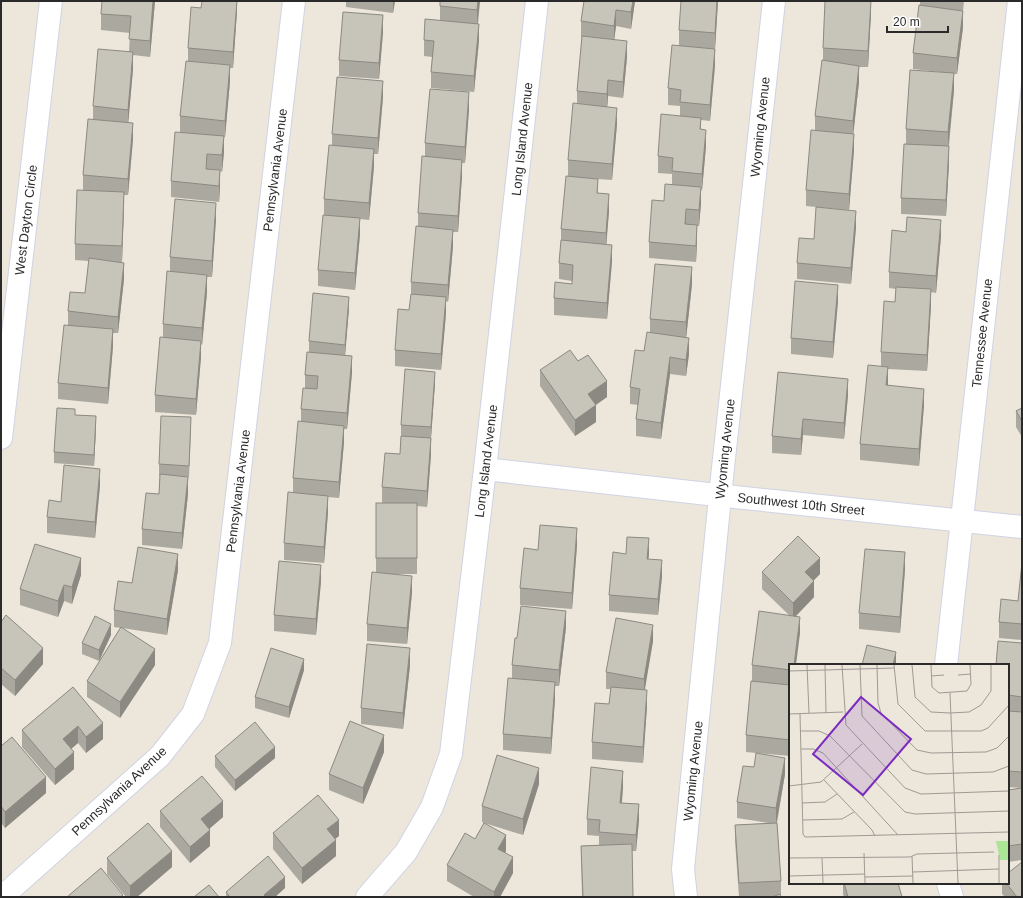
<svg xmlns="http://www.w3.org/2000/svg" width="1023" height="898" font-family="Arial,sans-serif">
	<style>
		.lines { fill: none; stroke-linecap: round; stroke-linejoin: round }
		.minor-casing { stroke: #d0d3e3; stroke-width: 24 }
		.minor { stroke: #fff; stroke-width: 22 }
		.wall { fill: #aba99f }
		.shaded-wall { fill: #8b8982 }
		.building { fill: #c7c4b9; stroke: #8b8982 }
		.labels { text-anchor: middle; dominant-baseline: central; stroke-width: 3.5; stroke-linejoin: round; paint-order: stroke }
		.street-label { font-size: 13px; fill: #2a2a2a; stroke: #fff }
		.inset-road { fill: none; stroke: #9e9b94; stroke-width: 1 }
		.view { fill: #7b2cbf; fill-opacity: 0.15; stroke: #7b2cbf; stroke-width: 2 }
		.inset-edge { fill: none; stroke: #2a2a2a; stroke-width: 2 }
	</style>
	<rect width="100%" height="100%" fill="#ece6db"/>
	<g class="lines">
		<g class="minor-casing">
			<g id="minor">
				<path d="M1,438L51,1"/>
				<path d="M485,469L735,497L1022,527"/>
				<path d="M946,665L1019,1"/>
				<path d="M948,883L952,897"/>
				<path d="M2,897L160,756L193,714L220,643L294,1"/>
				<path d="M367,897L406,852L432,807L451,754L485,469L537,1"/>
				<path d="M686,897L683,869L722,477L774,1"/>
			</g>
		</g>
		<use href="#minor" class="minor"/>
	</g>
	<g class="wall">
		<path d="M155,1L150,57L133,55V69L128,122L133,139L128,195H124L122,262H114L124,279L118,333H113V346L108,404L58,399V383L68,325V311L85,293L89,261L75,260V244L83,190V175L93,119V106L129,52L130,33L101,30V14Z"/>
		<path d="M237,1V11L233,68H230V81L225,137H224V152L222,172L220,171V186L219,202L171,197V181L180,132V116L188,61V48L201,8Z"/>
		<path d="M346,1H395L393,13L346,7Z"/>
		<path d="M440,1H480L478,24L479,40L474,92L431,88V72L432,57L424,56V40L440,21Z"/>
		<path d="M635,1L631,29L616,26L614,39L627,57L623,98L608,96L607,107L617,124L612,180L598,179V193L609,211L606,244L612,261L607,319L554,315V298L572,284V281L559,279V263L561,240V229L568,176V160L577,104V91L582,37H581V21Z"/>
		<path d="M718,1L715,49V65L710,121L701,120V130L706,146L702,190H701V203L699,226H697V241L696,262L649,258V242L664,201L672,185V174L658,173V156L680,116V106L668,105V88L679,46V30Z"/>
		<path d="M920,1H964L963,11V27L957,74H954V90L949,146V163L946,216L901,214V198L906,144V129L940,72L913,69V53L920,6Z"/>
		<path d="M871,13L868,67H859V82L853,134L854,150L849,210L806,206V190L815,130V116L823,61V48Z"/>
		<path d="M383,32L379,79L339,76V60Z"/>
		<path d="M383,97L378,154H374V166L369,220L360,219V234L355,290L318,286V270L324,215V199L332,146V134Z"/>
		<path d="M469,109L465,163H462V176L458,232H453V246L448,302L446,301V313L441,370L395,366V350L409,310L411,294V282L418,227V213L425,157V143Z"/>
		<path d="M216,219L212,277H207V292L202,345L201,344V357L196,415L155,412V395L163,337V324L170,272V257Z"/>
		<path d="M856,227L851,284L797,279V263Z"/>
		<path d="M941,236L936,293L931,292V305L927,371L888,369V385L924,405L919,466L860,460V444L881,366V352L895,302L896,289L889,288V272Z"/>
		<path d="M692,284L686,338L689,354L686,376L670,374L661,439L636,436V419L638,405L630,404V387L644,351L650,333V319Z"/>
		<path d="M838,301L833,358L791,354V338Z"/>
		<path d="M349,308L345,355L352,372L347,429H344V442L339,498L328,497V512L324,563L284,560V543L293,492V478L301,422V409L305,388V375L309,352V341Z"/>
		<path d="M578,361L607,397L596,405V422L575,436L540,386V370Z"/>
		<path d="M778,372L848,395L844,439L803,435L801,455L772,453V436Z"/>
		<path d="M435,383L431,438V454L427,507L417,506V574H389L412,592L407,644L367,641V624L376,573V503H382V487L400,454L401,436V425Z"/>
		<path d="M1022,408V437L1016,427V411Z"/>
		<path d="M75,415L96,427L94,466L54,463V452Z"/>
		<path d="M191,428L189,477L176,476L188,494L182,549L142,545V529L159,494L160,476L159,475V464Z"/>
		<path d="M100,485L95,538L47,533V517L61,502Z"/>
		<path d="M577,545L572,609L520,605V588L538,550Z"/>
		<path d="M626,554H649L648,559L662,576L658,615L609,611V595Z"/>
		<path d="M1022,563V640L999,638V622L1018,601Z"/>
		<path d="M905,569L900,633L859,629V613Z"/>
		<path d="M178,570L167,635L122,628L155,665L120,718L87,697V681L121,628L114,627V610L132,583Z"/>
		<path d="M762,572L820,574L814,580V597L796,616L800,633L790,665V756L746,752V735L752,681V665L789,615L762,589Z"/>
		<path d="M81,575L72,604L64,601L58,617L20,605V589Z"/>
		<path d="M321,581L316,635L274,631V615Z"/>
		<path d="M1,622L43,664L15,696L1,684Z"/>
		<path d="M566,627L559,686H555V699L551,754L503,750V734L512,679V665L517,638Z"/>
		<path d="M111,635L99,661L82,654V643Z"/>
		<path d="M653,641L644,690L647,706L643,763L592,759V742L609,704L611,689H606V672Z"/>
		<path d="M1022,643V788L1008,787V665Z"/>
		<path d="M410,665L403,729L361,724V708Z"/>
		<path d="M304,670L289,718L255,708V697Z"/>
		<path d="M73,687L103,739L86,753L78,743L71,749L74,769L55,785L22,747V730Z"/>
		<path d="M1,746L46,793L5,828L1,823Z"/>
		<path d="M384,752L363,804L329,790V774Z"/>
		<path d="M215,756L275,758L235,791L215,767Z"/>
		<path d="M785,774L777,823L781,881V897H739L735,841V825L768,823L737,818V802Z"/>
		<path d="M539,784L523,835L484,823L506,851L505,853L513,873L500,897H474L447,881V865L475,839L484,823L482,822V806Z"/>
		<path d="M623,787L622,803L639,820L636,851H632L633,897H582L581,846L599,845V836L587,835V819Z"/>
		<path d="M1022,788V860L1008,862V790Z"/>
		<path d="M160,811L223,817L209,829L210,846L190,863L160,827Z"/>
		<path d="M273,833L339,836L335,839L336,856L302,884L273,849Z"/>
		<path d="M107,858L172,867L137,897H126L107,874Z"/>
		<path d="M843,883H898L902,897H844L843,894Z"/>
		<path d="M1002,883H1008L1022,897H1005L1002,894Z"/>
		<path d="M285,888L275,897H226V892Z"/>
	</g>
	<g class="shaded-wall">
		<path d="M153,1H155L150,57V41Z"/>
		<path d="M237,1V11L233,68V52Z"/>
		<path d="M393,1H395L393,13Z"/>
		<path d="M478,1H480L477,26V10Z"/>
		<path d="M633,1H635L631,29V12Z"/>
		<path d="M717,1H718L715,49V33Z"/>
		<path d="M871,1V13L868,67V51Z"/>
		<path d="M616,10V26L614,42V26Z"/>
		<path d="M963,11V27L957,74V58Z"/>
		<path d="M383,15V32L379,79V63Z"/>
		<path d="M479,24V40L474,92V76Z"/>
		<path d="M627,41V57L623,98V82Z"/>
		<path d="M715,49V65L710,121V105Z"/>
		<path d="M133,52V69L128,126V110Z"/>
		<path d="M230,65V81L225,137V121Z"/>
		<path d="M859,66V82L853,137V121Z"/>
		<path d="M954,73V90L948,148V132Z"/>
		<path d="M608,80V96L607,111V94Z"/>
		<path d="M383,81V97L378,154V138Z"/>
		<path d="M469,92V109L465,163V147Z"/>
		<path d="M617,108V124L612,180V164Z"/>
		<path d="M133,123V139L128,195V179Z"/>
		<path d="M706,130V146L702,190V174Z"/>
		<path d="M854,134V150L849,210V194Z"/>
		<path d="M224,136V152L222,172V155Z"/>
		<path d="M949,146V163L946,216V200Z"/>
		<path d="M374,149V166L369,220V203Z"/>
		<path d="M462,160V176L458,232V216Z"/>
		<path d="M220,170V186L219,202V186Z"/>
		<path d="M701,187V203L699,226V210Z"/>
		<path d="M124,192V208L122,262V246Z"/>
		<path d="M609,194V211L606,249V233Z"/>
		<path d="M216,203V219L212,277V261Z"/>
		<path d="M686,209V225L685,224Z"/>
		<path d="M856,211V227L851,284V268Z"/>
		<path d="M360,218V234L355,290V273Z"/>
		<path d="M941,220V236L936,293V276Z"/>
		<path d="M697,225V241L696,262V246Z"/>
		<path d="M453,230V246L448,302V285Z"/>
		<path d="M612,245V261L607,319V303Z"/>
		<path d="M124,263V279L118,333V317Z"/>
		<path d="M692,267V284L686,339V322Z"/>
		<path d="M207,275V292L202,345V328Z"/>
		<path d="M838,285V301L833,358V342Z"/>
		<path d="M931,289V305L927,371V355Z"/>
		<path d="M349,297V308L345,356V345Z"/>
		<path d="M446,297V313L441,370V354Z"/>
		<path d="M113,329V346L108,404V388Z"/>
		<path d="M689,338V354L686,376V360Z"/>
		<path d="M201,341V357L196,415V399Z"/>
		<path d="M352,356V372L347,429V413Z"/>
		<path d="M670,357V374L661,439V423Z"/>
		<path d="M888,367V383L886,401V385Z"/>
		<path d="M435,372V383L431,438V427Z"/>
		<path d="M848,379V395L844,439V423Z"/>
		<path d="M607,381V397L588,410V394Z"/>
		<path d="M924,389V405L919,466V449Z"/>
		<path d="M596,405V422L575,436V420Z"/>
		<path d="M96,416V427L94,466V455Z"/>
		<path d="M803,419V435L801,455V439Z"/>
		<path d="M344,426V442L339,498V482Z"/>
		<path d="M431,438V454L427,507V491Z"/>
		<path d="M100,469V485L95,538V522Z"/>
		<path d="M188,477V494L182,549V533Z"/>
		<path d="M328,496V512L324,563V547Z"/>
		<path d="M577,528V545L572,609V593Z"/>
		<path d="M649,538V554L647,575V559Z"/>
		<path d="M905,552V569L900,633V617Z"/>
		<path d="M178,554V570L167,635V619Z"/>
		<path d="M81,558V575L72,604V587Z"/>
		<path d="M820,558V574L805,589V572Z"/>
		<path d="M662,560V576L658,615V599Z"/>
		<path d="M321,565V581L316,635V619Z"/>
		<path d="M412,576V592L407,644V628Z"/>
		<path d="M814,581V597L793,619V603Z"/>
		<path d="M64,585V601L58,617V601Z"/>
		<path d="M566,611V627L559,686V670Z"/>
		<path d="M800,617V633L796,665H794Z"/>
		<path d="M111,624V635L99,661V650Z"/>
		<path d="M653,625V641L644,695V679Z"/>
		<path d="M43,648V664L15,696V680Z"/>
		<path d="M410,648V665L403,729V713Z"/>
		<path d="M155,649V665L120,718V702Z"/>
		<path d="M896,652V665H893Z"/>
		<path d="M304,659V670L289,718V707Z"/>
		<path d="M555,682V699L551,754V738Z"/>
		<path d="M647,690V706L643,763V747Z"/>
		<path d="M103,723V739L86,753V737Z"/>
		<path d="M78,726V743L63,756V739Z"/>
		<path d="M384,735V752L363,804V788Z"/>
		<path d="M275,747V758L235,791V780Z"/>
		<path d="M74,752V769L55,785V769Z"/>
		<path d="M785,758V774L776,825V808Z"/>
		<path d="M539,768V784L523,835V819Z"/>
		<path d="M623,771V787L620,819V803Z"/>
		<path d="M46,777V793L5,828V812Z"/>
		<path d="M223,801V817L201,836V819Z"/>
		<path d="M639,804V820L636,851V835Z"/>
		<path d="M339,820V836L327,845V829Z"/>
		<path d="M210,830V846L190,863V847Z"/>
		<path d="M506,835V851L498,865V849Z"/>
		<path d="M336,840V856L302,884V868Z"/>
		<path d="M172,851V867L137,897H130V886Z"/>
		<path d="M513,857V873L500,897H494V892Z"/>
		<path d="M285,877V888L275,897H264V895Z"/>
	</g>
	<g class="building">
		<path d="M102,1H153L150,41L129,39L131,16L101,14Z"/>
		<path d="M202,1H237L233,52L188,48L191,7L201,8Z"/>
		<path d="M440,1H478L477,10L440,6Z"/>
		<path d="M584,1H633L631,12L616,10L614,26L581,21Z"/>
		<path d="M681,1H717L715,33L679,30Z"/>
		<path d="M825,1H871L868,51L823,48Z"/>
		<path d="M919,5L963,11L957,58L913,53Z"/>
		<path d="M343,12L383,15L379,63L339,60Z"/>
		<path d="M425,19L479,24L474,76L431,72L434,41L424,40Z"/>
		<path d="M582,36L627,41L623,82L608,80L607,94L577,91Z"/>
		<path d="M672,45L715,49L710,105L680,102L681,90L668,88Z"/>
		<path d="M98,49L133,52L128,110L93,106Z"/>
		<path d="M822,60L859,66L853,121L815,116Z"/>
		<path d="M186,61L230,65L225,121L180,116Z"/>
		<path d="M910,70L954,73L948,132L906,129Z"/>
		<path d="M337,77L383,81L378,138L332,134Z"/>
		<path d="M430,89L469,92L465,147L425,143Z"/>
		<path d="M573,103L617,108L612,164L568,160Z"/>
		<path d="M661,114L701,118L700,129L706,130L702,174L672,171L673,158L658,156Z"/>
		<path d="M88,119L133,123L128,179L83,175Z"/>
		<path d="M811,130L854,134L849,194L806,190Z"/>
		<path d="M175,132L224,136L222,155L207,154L206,169L220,170L219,186L171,181Z"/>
		<path d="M904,144L949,146L946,200L901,198Z"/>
		<path d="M329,145L374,149L369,203L324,199Z"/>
		<path d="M422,156L462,160L458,216L418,213Z"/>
		<path d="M566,176L598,179L597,193L609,194L606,233L561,229Z"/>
		<path d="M665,184L701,187L699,210L686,209L685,224L697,225L696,246L649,242L652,200L664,201Z"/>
		<path d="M77,190L124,192L122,246L75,244Z"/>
		<path d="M175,199L216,203L212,261L170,257Z"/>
		<path d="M816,207L856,211L851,268L797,263L799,238L814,239Z"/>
		<path d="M323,215L360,218L355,273L318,270Z"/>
		<path d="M907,217L941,220L936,276L889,272L892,230L906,232Z"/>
		<path d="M416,226L453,230L448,285L411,282Z"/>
		<path d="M561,240L612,245L607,303L554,298L555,282L572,284L573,265L559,263Z"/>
		<path d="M89,258L124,263L118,317L68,311L70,292L85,293Z"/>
		<path d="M655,264L692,267L686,322L650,319Z"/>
		<path d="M167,271L207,275L202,328L163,324Z"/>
		<path d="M795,281L838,285L833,342L791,338Z"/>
		<path d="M896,287L931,289L927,355L881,352L884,301L895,302Z"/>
		<path d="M313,293L349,297L345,345L309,341Z"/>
		<path d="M411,294L446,297L441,354L395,350L398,309L409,310Z"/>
		<path d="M64,325L113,329L108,388L58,383Z"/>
		<path d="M647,332L689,338L686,360L670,357L661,423L636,419L640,389L630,387L635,350L644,351Z"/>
		<path d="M160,337L201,341L196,399L155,395Z"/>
		<path d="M570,350L578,361L588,355L607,381L588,394L596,405L575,420L540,370Z"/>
		<path d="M307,352L352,356L347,413L301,409L303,388L317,389L318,376L305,375Z"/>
		<path d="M868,365L888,367L886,385L924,389L919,449L860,444Z"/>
		<path d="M405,369L435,372L431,427L401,425Z"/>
		<path d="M778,372L848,379L844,423L803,419L801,439L772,436Z"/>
		<path d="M57,408L75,409V415L96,416L94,455L54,452Z"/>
		<path d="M1022,408V421L1016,411Z"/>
		<path d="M161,416L191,417L189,466L159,464Z"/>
		<path d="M298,421L344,426L339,482L293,478Z"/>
		<path d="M401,436L431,438L427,491L382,487L385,453L400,454Z"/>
		<path d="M64,465L100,469L95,522L47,517L49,500L61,502Z"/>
		<path d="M160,474L188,477L182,533L142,529L146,493L159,494Z"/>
		<path d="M288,492L328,496L324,547L284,543Z"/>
		<rect x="376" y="503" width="41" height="55"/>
		<path d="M540,525L577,528L572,593L520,588L524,548L538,550Z"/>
		<path d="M798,536L820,558L805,572L814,581L793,603L762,572Z"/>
		<path d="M627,537L649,538L647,559L662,560L658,599L609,595L613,552L626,554Z"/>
		<path d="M35,544L81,558L72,587L64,585L58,601L20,589Z"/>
		<path d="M138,547L178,554L167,619L114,610L118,581L132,583Z"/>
		<path d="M865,549L905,552L900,617L859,613Z"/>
		<path d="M279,561L321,565L316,619L274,615Z"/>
		<path d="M1022,563V624L999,622L1001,599L1018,601Z"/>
		<path d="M372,572L412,576L407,628L367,624Z"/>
		<path d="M521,606L566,611L559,670L512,665L515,638H517Z"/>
		<path d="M759,611L800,617L794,665H790V670L752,665Z"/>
		<path d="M6,615L43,648L15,680L1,668V622Z"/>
		<path d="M95,616L111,624L99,650L82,643Z"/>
		<path d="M616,618L653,625L644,679L606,672Z"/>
		<path d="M121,627L155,649L120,702L87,681Z"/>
		<path d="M998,641L1022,643V697L1008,695V665H996Z"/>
		<path d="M367,644L410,648L403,713L361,708Z"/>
		<path d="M867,645L896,652L893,665H862Z"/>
		<path d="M271,648L304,659L289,707L255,697Z"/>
		<path d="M508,678L555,682L551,738L503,734Z"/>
		<path d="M751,681L790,685V740L746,735Z"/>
		<path d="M73,687L103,723L86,737L78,726L63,739L74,752L55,769L22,730Z"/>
		<path d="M611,687L647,690L643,747L592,742L595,703L609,704Z"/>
		<path d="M1008,711L1022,712V772L1008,771Z"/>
		<path d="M350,721L384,735L363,788L329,774Z"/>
		<path d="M255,722L275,747L235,780L215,756Z"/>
		<path d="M12,737L46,777L5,812L1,806V746Z"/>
		<path d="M756,753L785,758L776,808L737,802L743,766L754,767Z"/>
		<path d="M497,755L539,768L523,819L482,806Z"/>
		<path d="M591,767L623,771L620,803L639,804L636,835L599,832L600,820L587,819Z"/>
		<path d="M202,776L223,801L201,819L210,830L190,847L160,811Z"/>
		<path d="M1022,788V844L1008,846V790Z"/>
		<path d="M318,795L339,820L327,829L336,840L302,868L273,833Z"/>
		<path d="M148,823L172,851L130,886L107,858Z"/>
		<path d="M484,823L506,835L498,849L513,857L494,892L447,865L465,833L475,839Z"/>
		<path d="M777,823L781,881L739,883L735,825Z"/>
		<path d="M632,844L633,897H583L581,846Z"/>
		<path d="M268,856L285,877L264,895L266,897H230L226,892Z"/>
		<path d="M1022,862V896L1020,897H1017L1006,883H1008V873Z"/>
		<path d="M101,868L123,895L120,897H67Z"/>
		<path d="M844,883H898L902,897H848Z"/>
		<path d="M209,885L219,897H194Z"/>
		<path d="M780,894L781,897H772Z"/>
	</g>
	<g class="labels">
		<g class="street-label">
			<text transform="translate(760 127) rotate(-84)">Wyoming Avenue</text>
			<text transform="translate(522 139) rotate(-84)">Long Island Avenue</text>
			<text transform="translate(275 170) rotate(-83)">Pennsylvania Avenue</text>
			<text transform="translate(26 220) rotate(-83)">West Dayton Circle</text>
			<text transform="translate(982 333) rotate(-84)">Tennessee Avenue</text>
			<text transform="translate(725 449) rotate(-84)">Wyoming Avenue</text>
			<text transform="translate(486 461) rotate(-83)">Long Island Avenue</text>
			<text transform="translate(238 491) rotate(-83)">Pennsylvania Avenue</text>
			<text transform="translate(801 504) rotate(6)">Southwest 10th Street</text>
			<text transform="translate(693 771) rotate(-84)">Wyoming Avenue</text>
			<text transform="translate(119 791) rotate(-43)">Pennsylvania Avenue</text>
		</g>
	</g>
	<g transform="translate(789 664)">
		<rect width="220" height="220" fill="#ece6db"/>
		<path d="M207,177H220V196H211Z" fill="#ace595"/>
		<path class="inset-road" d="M18,1L20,49M36,1L37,49M53,1L57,61L116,124L132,130L220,127M71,1L73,52L123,106L137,110L204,108L220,102M88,1L89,39L92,49L128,86L142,89L197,88L208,84L220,72M105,1L109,40L136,67H192L199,64L220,41M123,1L126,33L142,48L161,49L180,48L192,41L202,27V1M142,1L143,23L150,29L178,27L182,20L181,1M0,7L105,4M169,11L182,10M142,12L155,11M161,29L169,219M0,50L54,48M11,50L14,170L16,173L220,168M11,67H30L41,72L116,148L126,150L220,147M12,85H24L34,89L109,171M35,116L83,166L86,172M0,122L32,118L73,80M13,139L36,138L48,130M14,156L53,155L65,148M75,189L76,219M210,191V219M123,192L124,219M0,194L121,193L128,190L205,188M33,194L34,219M124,208L210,205M0,212L76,210M76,213L124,212"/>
		<path class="view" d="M72,33L122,75L74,131L24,90Z"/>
		<rect width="220" height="220" class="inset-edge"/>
	</g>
	<rect width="1023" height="898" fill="none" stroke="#2a2a2a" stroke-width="4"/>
	<path d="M887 26v6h61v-6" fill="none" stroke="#2a2a2a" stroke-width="2"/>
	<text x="893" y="26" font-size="12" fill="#2a2a2a" stroke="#ffffff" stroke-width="3" paint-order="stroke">20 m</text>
</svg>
